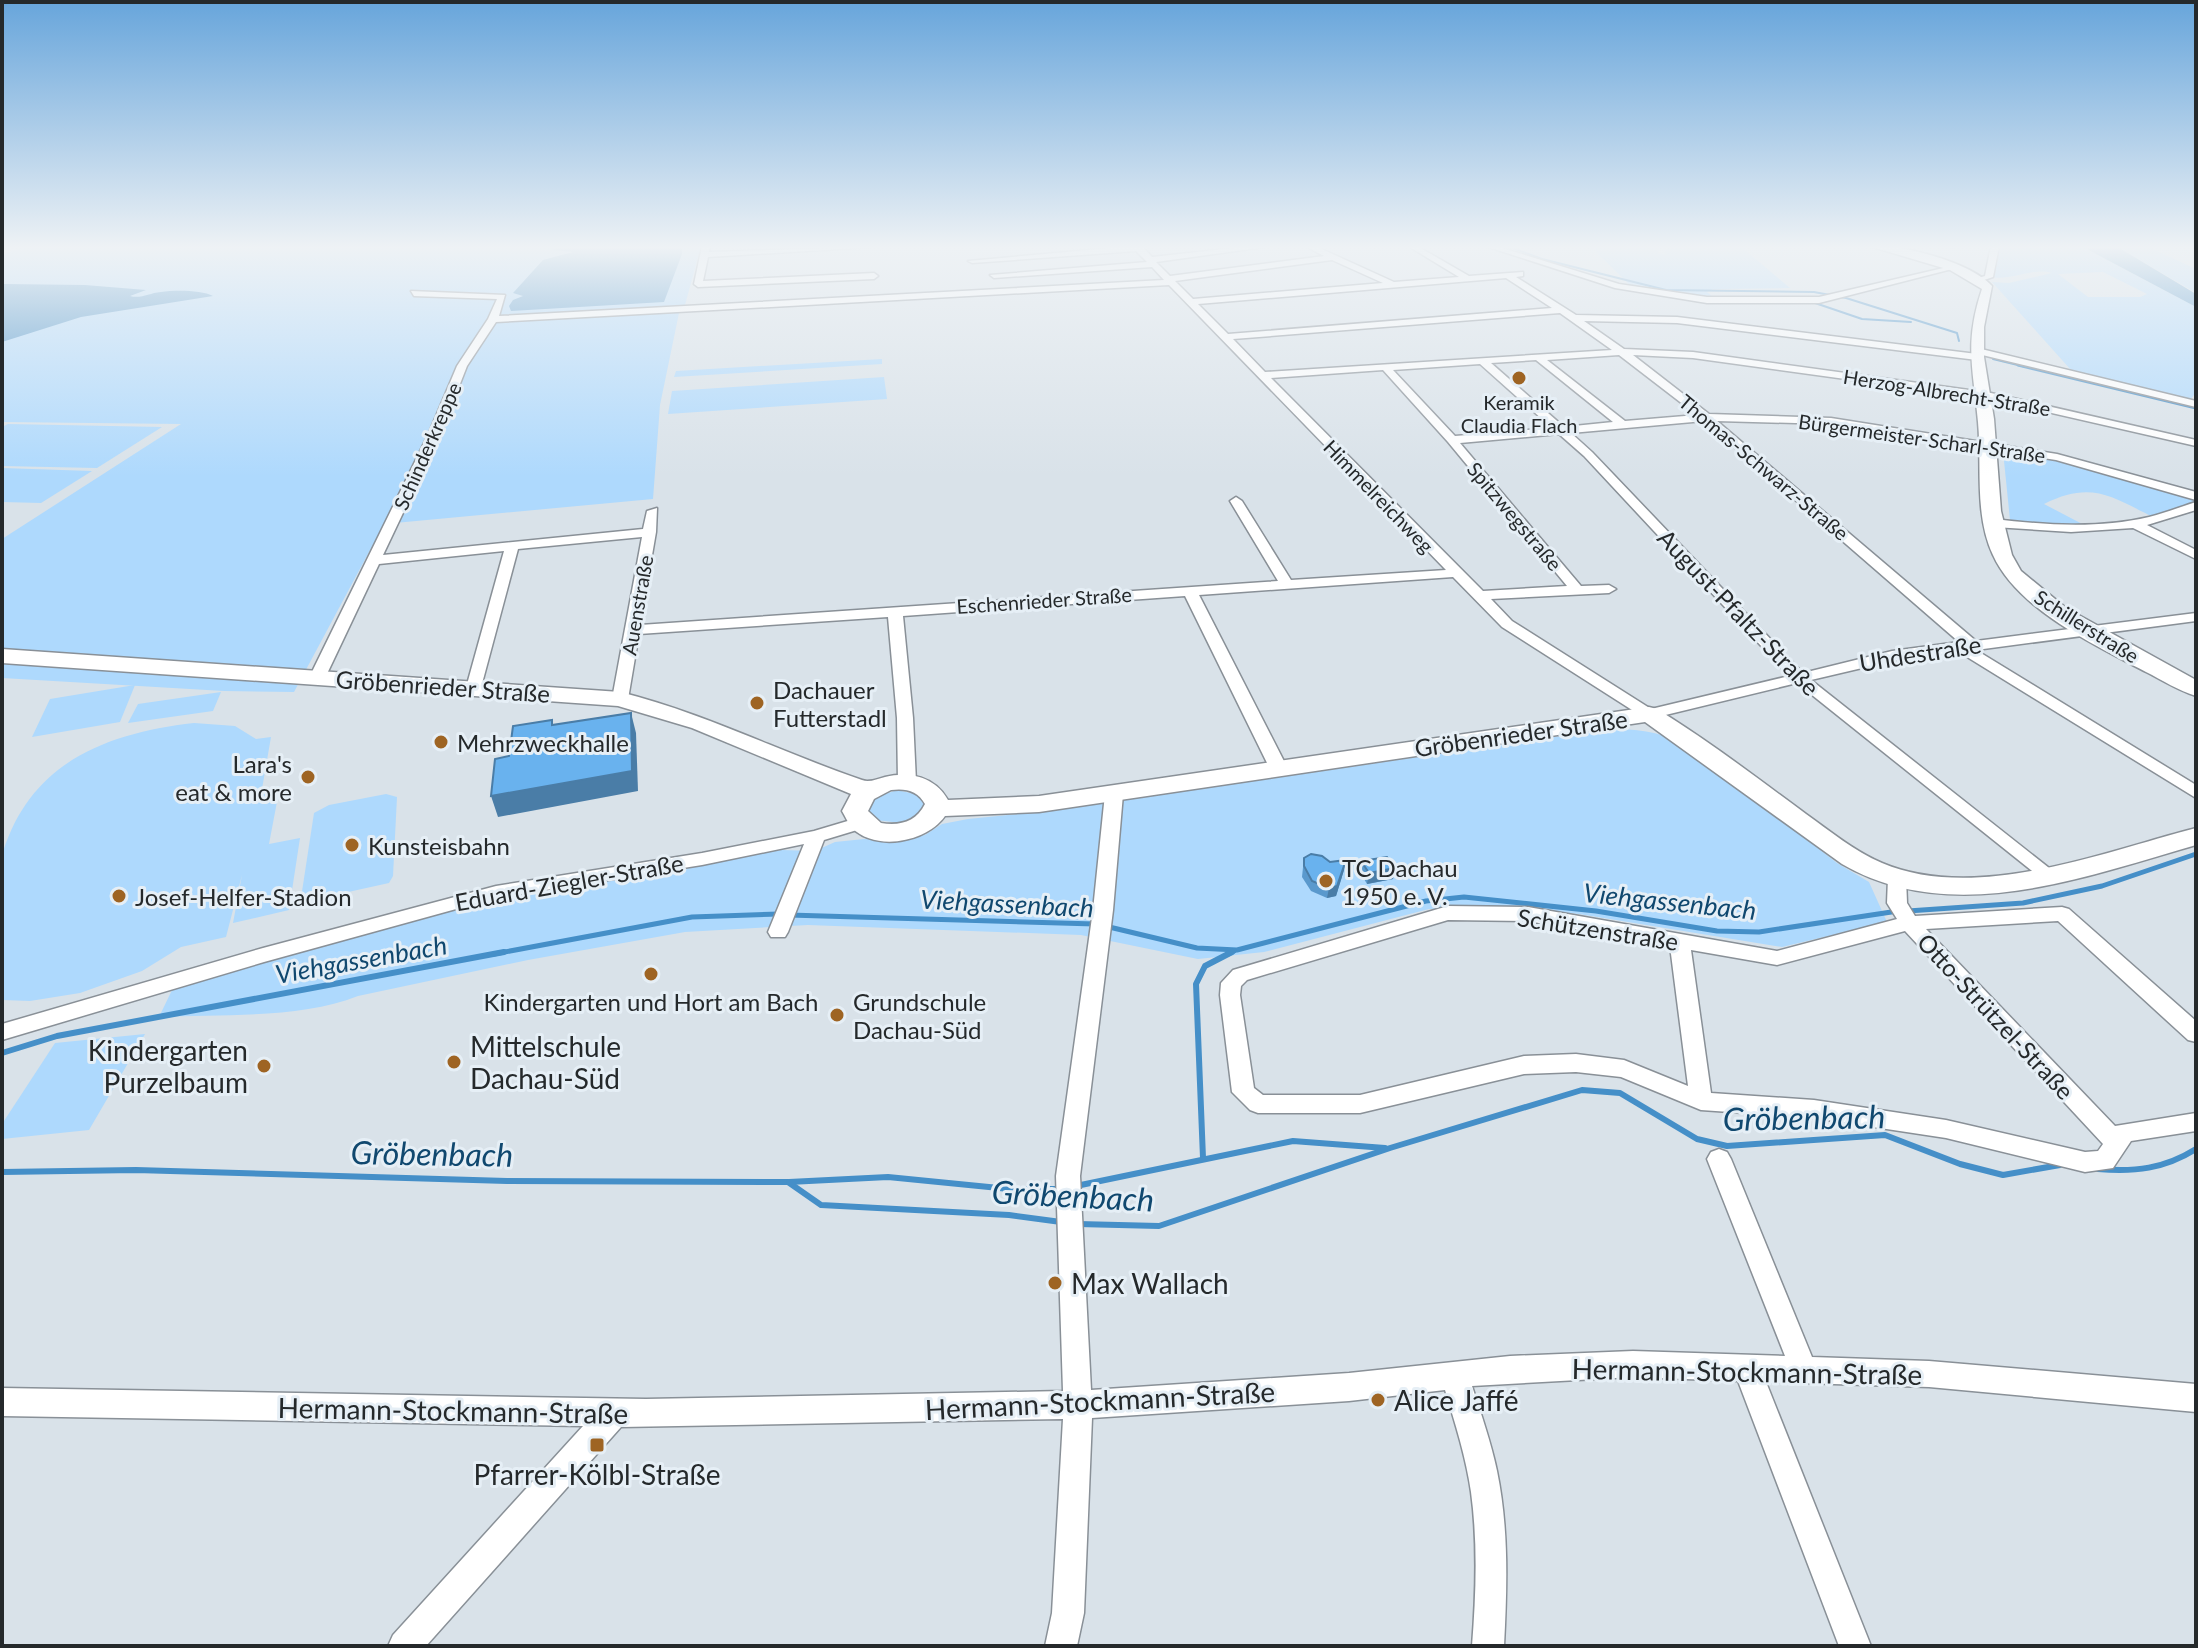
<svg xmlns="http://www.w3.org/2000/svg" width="2198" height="1648" font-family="Lato,sans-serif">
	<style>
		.green { fill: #aed9fd; fill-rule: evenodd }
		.water { fill: #458fc8 }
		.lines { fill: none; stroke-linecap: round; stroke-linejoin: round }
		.stream-far3 { stroke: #458fc8; stroke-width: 2 }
		.stream-far2 { stroke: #458fc8; stroke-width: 3 }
		.stream-far1 { stroke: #458fc8; stroke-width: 5 }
		.stream { stroke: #458fc8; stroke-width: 6 }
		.street-casing { stroke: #899097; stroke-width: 3 }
		.secondary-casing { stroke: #899097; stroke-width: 3 }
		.street { fill: #fff; fill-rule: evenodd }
		.secondary { fill: #fff; fill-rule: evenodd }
		.wall { fill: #5a99cd }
		.shaded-wall { fill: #4a7da7 }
		.building { fill: #69b2ee; stroke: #4a7da7; stroke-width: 2 }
		.poi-dot { fill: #9e6423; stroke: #e6eff6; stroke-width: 3 }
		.labels { text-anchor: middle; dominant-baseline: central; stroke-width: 6; stroke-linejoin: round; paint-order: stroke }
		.far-street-label { font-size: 20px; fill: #25292b; stroke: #e6eff6 }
		.far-poi-label { font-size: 20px; fill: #25292b; stroke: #e6eff6 }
		.street-label { font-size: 24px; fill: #25292b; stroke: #e6eff6 }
		.poi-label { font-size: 24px; fill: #25292b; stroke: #e6eff6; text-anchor: start }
		.water-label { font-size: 26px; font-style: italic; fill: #10486f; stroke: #e6eff6 }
		.near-poi-label { font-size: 28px; fill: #25292b; stroke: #e6eff6; text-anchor: start }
		.near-street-label { font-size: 28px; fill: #25292b; stroke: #e6eff6 }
		.near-water-label { font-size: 32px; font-style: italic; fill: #10486f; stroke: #e6eff6 }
	</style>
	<rect width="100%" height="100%" fill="#d9e2e9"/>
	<g class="green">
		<path d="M26,246H701L685,305L674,313H679L660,405L653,499L384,524L294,692L224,691L2,678V539L181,424L2,422V255Z"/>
		<path d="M1569,246H1662L1657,253L1667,255L1663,249L1740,246L1790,288L1713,289L1707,292L1713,297L1661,293L1631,286L1597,253L1594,246Z"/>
		<path d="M2000,246H2081L2196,307V392L2191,399L2071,370L1992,282L2009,283L2052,273C2032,267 2011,281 1991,277L1997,264ZM2103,272L2147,294L2140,297H2088L2058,274Z"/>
		<path d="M2116,246H2146L2196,269V293Z"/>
		<path d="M882,359V364L674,377L676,371Z"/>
		<path d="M884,377L887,399L668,414L672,391Z"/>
		<path d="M8,424L162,427L97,468L2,466V427Z"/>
		<path d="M2003,451L2055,459L2196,497V502L2155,518C2112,497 2092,480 2044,504L2088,527L2016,522L2010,520Z"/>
		<path d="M2,468L92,471L41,503L2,502Z"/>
		<path d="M135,685L120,722L32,737L50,699Z"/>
		<path d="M221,692L213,711L128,723L138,704Z"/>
		<path d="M194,723L235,726L256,739L271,737L262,789L280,786L269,844L300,838L289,910L233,923L242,875L226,937L181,947L142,971L80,993L30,1001L2,1000C2,965 2,930 2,895C2,882 0,865 3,852C31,762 107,733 194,723Z"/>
		<path d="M1609,729C1636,729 1657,731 1682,743L1837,863L1869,882L1887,922L1782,947L1579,914L1504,906L1429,909L1264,952L1198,959L1081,935L808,925L685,932L528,960L358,996C300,1019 221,1014 159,1017L173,988L476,903L781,850L815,851L835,842L864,839L892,840L925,835L942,824L968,819L1049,811Z"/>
		<path d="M897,790L919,795L924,805L923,811L902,823L875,820L868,809L874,798Z"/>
		<path d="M386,794L397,797L393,876L389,883L303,902L301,898L314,813L329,805Z"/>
		<path d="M145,1034L89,1130L2,1139V1124L55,1043Z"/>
	</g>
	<g class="water">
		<path d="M564,246H682V254L664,302L511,311L509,306L513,300L523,296L513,293L543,260L573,252L552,250Z"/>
		<path d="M2081,246H2116L2196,294V307Z"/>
		<path d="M4,284L85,285L146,290L130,296C141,299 149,293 161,292C175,290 202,290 213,296L81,317L2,342Z"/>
	</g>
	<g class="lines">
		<g class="stream-far3">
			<path d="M1507,246L1542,259L1666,290L1814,292L1846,298L1957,333L1959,341"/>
			<path d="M1815,303L1862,319L1911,322"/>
			<path d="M1993,359L2026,367"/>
		</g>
		<path class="stream-far2" d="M2018,365L2196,408"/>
		<g class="stream-far1">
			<path d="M1908,911L2023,903L2102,886L2196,854"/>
			<path d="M789,915L1095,924"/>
			<path d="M1105,926L1197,948L1237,950L1426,901L1464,897L1596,911L1717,931L1759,932L1898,911"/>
			<path d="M494,954L692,917L779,914"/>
			<path d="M1228,954L1234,951"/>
		</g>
		<g class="stream">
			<path d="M2,1053L57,1036L504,952"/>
			<path d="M1203,1158L1196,984L1205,966L1232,952"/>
			<path d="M2098,1169C2135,1172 2164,1169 2196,1149"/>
			<path d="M2,1172L136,1170L507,1181L788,1182L821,1205L1009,1215L1061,1222"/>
			<path d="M789,1182L888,1177L1009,1189H1062"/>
			<path d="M1076,1186L1293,1141L1385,1148"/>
			<path d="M1078,1224L1159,1226L1390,1148L1582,1090L1620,1093L1697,1139L1727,1146L1885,1135L1960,1164L2003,1175L2060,1165"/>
		</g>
		<g class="street-casing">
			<g id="street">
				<path d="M702,246H710L709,252L872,247L708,257L703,281L874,273L878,276L874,279L698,287L694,284Z"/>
				<path d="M1132,246H1142L1152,257L1252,246H1272L1156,262L1170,276L1324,256L1305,246H1315L1394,282L1459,277L1408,246H1417L1469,276L1523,272V276L1516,277L1576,315L1677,317L1977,354L1982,357L1977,360L1677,323L1584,321L1624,349L1693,352L1991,393L2196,440V446L1991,399L1693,358L1633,355L1709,414L1831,418L2057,454L2196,492V500L2056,460L1831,424L1717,421L1976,641L2196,613V621L1976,650L2196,785V798L1959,652L1892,661L1811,680L2058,875L2056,879H2042L1797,683L1649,719L1643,717L1502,627L1453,577L1199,595L1288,769L1279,774L1270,769L1185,596L903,616L913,718L916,782L907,787L898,782L897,718L888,617L639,634L628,699L626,702H614L612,699L642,537L518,549L480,691L474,693L466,688L504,551L379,564L325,678L317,683L309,678L428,435L457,366L488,319L497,299L414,296L411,291L505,295L499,316L1164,280L1152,267L994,278L990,275L1147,262L1136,251L972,263L968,261ZM1332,260L1383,283L1193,299L1175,281ZM1506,278L1552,308L1228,334L1198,304ZM1169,285L1446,570L1291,580L1242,501L1236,497L1230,501L1278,581L640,625L656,532L657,508L647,511L643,529L383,555L440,435L467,366L496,322ZM1560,313L1612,350L1265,372L1233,339ZM1619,355L1697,415L1625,421L1547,360ZM1536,360L1613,422L1564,427L1491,363ZM1480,364L1552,428L1455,436L1393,370ZM1383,370L1448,442L1567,586L1483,591L1271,378ZM1704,421L1959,642L1892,651L1803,673L1592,452L1571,433ZM1559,434L1584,456L1789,676L1651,709L1512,621L1491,599L1609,593L1616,589L1609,585L1581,586L1460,443Z"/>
				<path d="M1485,246H1496L1619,284L1707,297H1819L1952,266L1956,268L1819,303H1707L1615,288Z"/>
				<path d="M1991,246H1999L1993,277L1978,282V278L1985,276Z"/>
				<path d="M1977,348L2196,401V407L1974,353L1972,351Z"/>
				<path d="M2196,502V510L2147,525L2196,550V559L2133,528L2071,532L1994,527L1988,523L1994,519C2045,525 2098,529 2149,517C2165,513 2180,507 2196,502Z"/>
				<path d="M1114,789L1123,794L1113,910L1080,1176L1091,1390L1349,1373L1510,1356L1633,1351L1785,1356L1707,1159L1711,1152L1719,1149L1727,1152L1731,1159L1812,1357L1929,1361L2196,1384V1412L1929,1387L1766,1382L1871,1646H1839L1738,1381L1633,1377L1472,1386C1481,1414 1491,1442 1497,1471C1509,1529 1507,1588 1504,1646H1472C1476,1595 1478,1543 1471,1492C1466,1457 1455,1423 1445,1390L1349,1401L1092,1418L1084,1613L1077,1646H1045L1052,1613L1063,1419L621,1427L426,1646H388L393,1635L583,1426L2,1416V1388L646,1399L1063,1391L1056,1176L1093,910L1105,794Z"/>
				<path d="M861,817L867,819L870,823L867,827L824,840L788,932L785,937H771L768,932L804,844L702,865L496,898L264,962L2,1040V1024L263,948L496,886L702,853L814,831Z"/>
				<path d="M1897,872L1906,878L1907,903L1915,916L2062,907L2069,909L2196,1021V1042L2188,1040L2058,921L1926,929L2115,1126L2196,1113V1131L2131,1141L2113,1168L2085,1172L1946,1138L1814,1118L1701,1110L1621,1077L1576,1072L1524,1074L1360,1113H1258L1250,1110L1232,1092L1220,995L1221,983L1233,970L1448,906L1528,907L1777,951L1897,919L1887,903L1888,878ZM1448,920L1528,921L1670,946L1688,1086L1624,1060L1576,1054L1524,1056L1360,1095H1263L1254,1088L1240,995L1241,986L1247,980ZM1905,931L2103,1144L2098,1151L2085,1152L1946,1120L1814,1100L1711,1093L1691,950L1777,965Z"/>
			</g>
		</g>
		<g class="secondary-casing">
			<g id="secondary">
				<path d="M1869,246C1902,244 1970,262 1992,286L1984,327V357L1994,419L2001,511L2012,555L2021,571L2066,608L2196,680V696C2179,691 2162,680 2146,672C2096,646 2017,609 1993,555C1974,515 1982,465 1978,422C1973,368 1964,343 1982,289L1950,270Z"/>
				<path d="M2,649L620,692C704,713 780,752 862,780C869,783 877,779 885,777C910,771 935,777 948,800L1039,796L1649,707L1657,709C1709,741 1757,778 1806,814C1830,831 1854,851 1882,863C1976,903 2103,852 2196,828V845C2084,877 1952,928 1842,864L1645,722L1039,812L945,816C927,842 876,852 852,828C848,823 845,816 842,811L851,794L692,728L618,706L2,663ZM891,790C906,788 918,791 925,804C916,822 900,826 881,823L868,811L874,799Z"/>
			</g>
		</g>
		<use href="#street" class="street"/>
		<use href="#secondary" class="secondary"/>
	</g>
	<g class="wall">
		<path d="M1927,246H1956L1954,249Z"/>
		<path d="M1304,858L1330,862L1344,870L1336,896L1327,898L1311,891L1302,877Z"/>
		<path d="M1361,861L1395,868L1393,879L1367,884L1360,872Z"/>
	</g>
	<g class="shaded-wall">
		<path d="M631,713L636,733L638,791L498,817L491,796Z"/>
		<path d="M1346,860L1344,870L1336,896L1327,898L1329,888Z"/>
		<path d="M1395,868L1393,879L1367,884L1369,873Z"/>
	</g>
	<g class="building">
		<path d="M631,713L632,771L491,796L495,759L509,756L513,726L552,720V725Z"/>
		<path d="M1311,854L1322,856L1330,862L1346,860L1337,886L1329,888L1312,881L1304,866V858Z"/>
		<path d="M1387,857L1395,868L1369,873L1361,861Z"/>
	</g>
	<linearGradient id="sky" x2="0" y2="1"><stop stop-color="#67a5db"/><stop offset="0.52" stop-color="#eef2f5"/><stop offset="1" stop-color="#eef2f5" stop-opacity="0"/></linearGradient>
	<rect width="2198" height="476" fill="url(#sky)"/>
	<g class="poi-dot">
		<circle cx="1519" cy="378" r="8"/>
		<circle cx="757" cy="703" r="8"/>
		<circle cx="441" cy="742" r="8"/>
		<circle cx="308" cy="777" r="8"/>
		<circle cx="352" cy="845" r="8"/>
		<circle cx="1326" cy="881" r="8"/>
		<circle cx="119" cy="896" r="8"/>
		<circle cx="651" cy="974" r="8"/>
		<circle cx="837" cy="1015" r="8"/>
		<circle cx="454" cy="1062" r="8"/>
		<circle cx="264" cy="1066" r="8"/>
		<circle cx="1055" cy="1283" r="8"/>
		<circle cx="1378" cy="1400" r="8"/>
		<rect x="589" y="1437" width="16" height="16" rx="4"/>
	</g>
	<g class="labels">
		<g class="far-street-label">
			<text transform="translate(1947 392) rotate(9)">Herzog-Albrecht-Straße</text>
			<text transform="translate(1922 438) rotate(8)">Bürgermeister-Scharl-Straße</text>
			<text transform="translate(427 446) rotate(-66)">Schinderkreppe</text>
			<text transform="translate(1764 467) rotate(40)">Thomas-Schwarz-Straße</text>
			<text transform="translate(1379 496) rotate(46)">Himmelreichweg</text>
			<text transform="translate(1515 516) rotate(50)">Spitzwegstraße</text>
			<text transform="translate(1044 600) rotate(-4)">Eschenrieder Straße</text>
			<text transform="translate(637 605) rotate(-80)">Auenstraße</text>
			<text transform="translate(2087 626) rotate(32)">Schillerstraße</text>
		</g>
		<g class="far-poi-label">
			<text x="1519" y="402">Keramik<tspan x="1519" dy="23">Claudia Flach</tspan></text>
		</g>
		<g class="street-label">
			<text transform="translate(1739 612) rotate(46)">August-Pfaltz-Straße</text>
			<text transform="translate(1920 653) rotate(-9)">Uhdestraße</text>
			<text transform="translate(443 686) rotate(4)">Gröbenrieder Straße</text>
			<text transform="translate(1521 733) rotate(-8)">Gröbenrieder Straße</text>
			<text transform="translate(569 882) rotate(-10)">Eduard-Ziegler-Straße</text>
			<text transform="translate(1598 929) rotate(9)">Schützenstraße</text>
			<text transform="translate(1996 1016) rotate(47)">Otto-Strützel-Straße</text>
		</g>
		<g class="poi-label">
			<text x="773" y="689">Dachauer<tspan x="773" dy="28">Futterstadl</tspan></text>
			<text x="457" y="742">Mehrzweckhalle</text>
			<text x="292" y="763" text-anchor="end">Lara's<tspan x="292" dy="28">eat &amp; more</tspan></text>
			<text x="368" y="845">Kunsteisbahn</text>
			<text x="1342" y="867">TC Dachau<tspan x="1342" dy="28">1950 e. V.</tspan></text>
			<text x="135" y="896">Josef-Helfer-Stadion</text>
			<text x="651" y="1001" text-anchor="middle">Kindergarten und Hort am Bach</text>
			<text x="853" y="1001">Grundschule<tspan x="853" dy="28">Dachau-Süd</tspan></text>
		</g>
		<g class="water-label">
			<text transform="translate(1670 901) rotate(6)">Viehgassenbach</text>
			<text transform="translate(1007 903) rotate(3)">Viehgassenbach</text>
			<text transform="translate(361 959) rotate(-10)">Viehgassenbach</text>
		</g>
		<g class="near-poi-label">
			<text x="470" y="1046">Mittelschule<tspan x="470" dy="32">Dachau-Süd</tspan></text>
			<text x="248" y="1050" text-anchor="end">Kindergarten<tspan x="248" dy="32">Purzelbaum</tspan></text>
			<text x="1071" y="1283">Max Wallach</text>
			<text x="1394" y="1400">Alice Jaffé</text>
			<text x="597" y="1474" text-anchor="middle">Pfarrer-Kölbl-Straße</text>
		</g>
		<g class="near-street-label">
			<text transform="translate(1747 1371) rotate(1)">Hermann-Stockmann-Straße</text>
			<text transform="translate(1100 1400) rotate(-3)">Hermann-Stockmann-Straße</text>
			<text transform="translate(453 1410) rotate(1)">Hermann-Stockmann-Straße</text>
		</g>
		<g class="near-water-label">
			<text transform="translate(1804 1117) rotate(-1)">Gröbenbach</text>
			<text transform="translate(432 1153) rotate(1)">Gröbenbach</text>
			<text transform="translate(1073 1195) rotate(3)">Gröbenbach</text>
		</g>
	</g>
	<rect width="2198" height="1648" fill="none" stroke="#25292b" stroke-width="8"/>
</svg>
